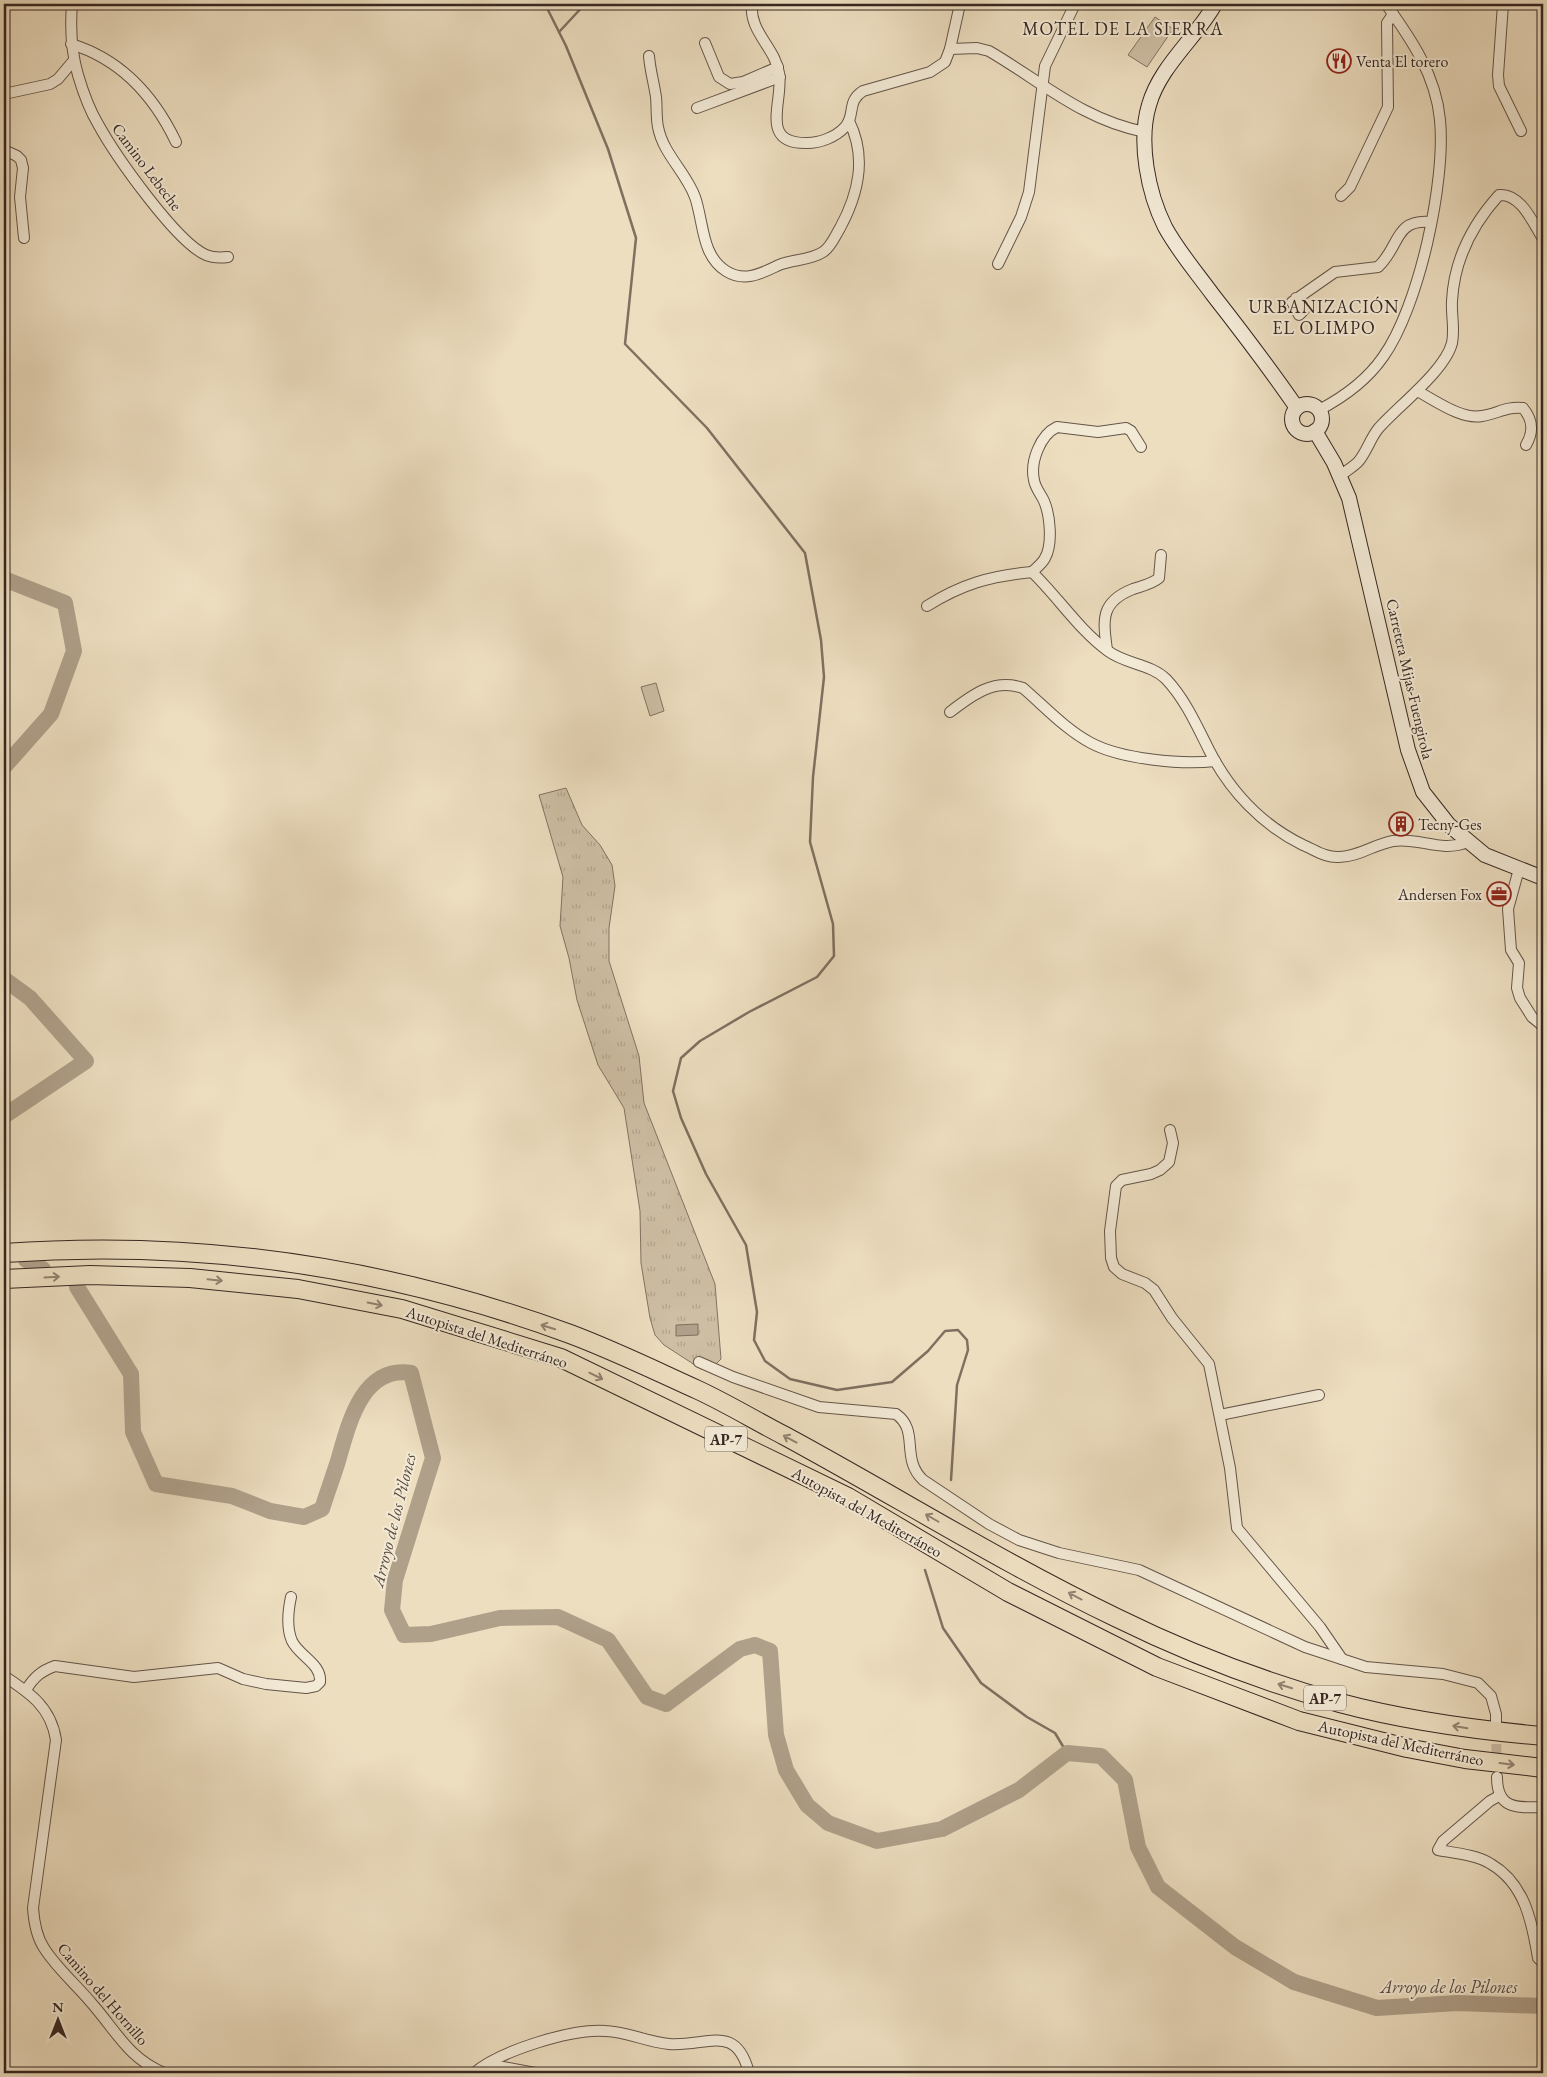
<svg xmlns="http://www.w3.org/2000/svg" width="1547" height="2077" font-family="'EB Garamond',serif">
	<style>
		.grass { fill: #cebfa5; stroke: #827363 }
		.park { fill: url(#park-tufts); stroke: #827363 }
		.water { fill: #afa08a; stroke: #7f7060 }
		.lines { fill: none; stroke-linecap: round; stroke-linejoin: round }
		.stream { stroke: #7f7060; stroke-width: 2.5 }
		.river { stroke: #afa08a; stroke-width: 16 }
		.minor-tunnel { stroke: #c8b9a0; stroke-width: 10; stroke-dasharray: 10 5; stroke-linecap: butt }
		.minor-casing { stroke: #645549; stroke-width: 12 }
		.secondary-casing { stroke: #362721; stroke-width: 16 }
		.motorway-casing { stroke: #362721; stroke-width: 20 }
		.minor { stroke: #f3ead6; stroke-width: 10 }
		.secondary { stroke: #f3ead6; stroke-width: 14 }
		.motorway { stroke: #eddec0; stroke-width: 18 }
		.oneway { stroke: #928270 }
		.labels { text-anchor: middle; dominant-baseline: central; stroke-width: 4; stroke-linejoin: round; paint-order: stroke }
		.shield { fill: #f3ead6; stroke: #6f6257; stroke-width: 1 }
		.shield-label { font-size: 15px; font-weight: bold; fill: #362721 }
		.poi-label { font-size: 16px; fill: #362721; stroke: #f3ead6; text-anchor: start }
		.street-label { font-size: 16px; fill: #362721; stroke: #f3ead6 }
		.neighbourhood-label { font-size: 18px; letter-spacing: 1px; fill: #362721; stroke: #f3ead6 }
		.water-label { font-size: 18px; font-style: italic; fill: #5a4b40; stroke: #f3ead6 }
	</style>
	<defs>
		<pattern id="park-tufts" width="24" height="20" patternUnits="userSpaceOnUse" patternTransform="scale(1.25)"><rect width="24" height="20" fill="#cebfa5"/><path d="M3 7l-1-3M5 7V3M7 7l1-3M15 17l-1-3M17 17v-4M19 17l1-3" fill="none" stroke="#b2a48e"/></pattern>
	</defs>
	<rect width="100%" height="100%" fill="#eddec0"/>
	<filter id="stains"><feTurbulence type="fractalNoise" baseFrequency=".004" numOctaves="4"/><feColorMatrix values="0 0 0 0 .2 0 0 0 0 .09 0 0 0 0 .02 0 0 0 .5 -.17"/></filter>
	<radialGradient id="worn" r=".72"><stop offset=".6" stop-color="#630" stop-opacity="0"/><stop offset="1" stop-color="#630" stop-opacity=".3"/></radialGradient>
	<g class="grass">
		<path d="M1155,17L1173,29L1147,67L1128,55Z"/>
		<path d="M656,683L664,711L650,716L641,687Z"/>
	</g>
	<path class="park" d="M566,788L582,825L600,845L612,865L615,886L609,928V961L639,1056L644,1103L715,1284L721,1359L714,1366L701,1369L664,1345L655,1335L650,1318L641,1263L640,1211L624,1108L598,1065L577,1000L569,958L560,926L563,877L539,795Z"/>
	<path class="water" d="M698,1324V1335L676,1336V1325Z"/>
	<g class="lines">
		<g class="stream">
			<path d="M545,4L566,46L608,149L636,238L625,344L707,428L805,553L821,640L824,677L813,777L810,842L833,924L834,956L817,977L749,1012L700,1041L681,1058L673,1091L681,1118L706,1174L746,1245L757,1312L754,1340L765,1361L790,1379L837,1390L892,1382L928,1351L945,1331L958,1330L967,1340L968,1350L957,1385L951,1480"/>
			<path d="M559,32L585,4"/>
			<path d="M925,1570L943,1628L981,1683L1027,1717L1055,1733L1067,1753"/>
		</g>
		<g class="river">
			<path d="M4,579L65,603L74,651L51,714L4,767"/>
			<path d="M4,979L30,998L86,1061L4,1116"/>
			<path d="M26,1260L43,1269"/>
			<path d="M77,1287L131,1374L133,1432L156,1484L232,1496L270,1511L304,1517L322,1509C327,1493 333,1477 338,1461C348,1427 361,1365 411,1373L433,1458L395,1580L392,1610L404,1635L431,1634L500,1618L558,1617L608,1640L647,1697L666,1704L740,1649L755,1645L770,1651L776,1735L786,1770L807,1805L828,1823L877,1841L942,1829L1019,1790L1067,1753L1101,1756L1125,1780L1138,1847L1158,1887L1235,1947L1294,1982L1377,2008L1457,2003L1543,2006"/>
		</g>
		<path class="minor-tunnel" d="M1496,1729L1497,1777"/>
		<g class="minor-casing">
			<g id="minor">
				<path d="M72,4C70,29 71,51 78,75C83,92 89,109 98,124C115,155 176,242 206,255C213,258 220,258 228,257"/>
				<path d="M752,4C749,32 775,47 779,73C784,101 758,144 807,143C820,143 836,137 845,127C856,115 846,102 863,91L930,72L945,62L950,49"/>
				<path d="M960,4L950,49L977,48L989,51C1042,82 1083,120 1145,132"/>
				<path d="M1503,4L1498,75L1499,86L1521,131"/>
				<path d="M705,43L719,77L730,84L743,82L778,67"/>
				<path d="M71,44C120,59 154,96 176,142"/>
				<path d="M649,56C650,70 654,83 656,97C657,107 656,117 658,127C663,154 686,172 695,197C704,223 701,255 726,271C745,283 762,273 779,265C793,259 809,261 823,252C831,247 835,236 840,228C859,193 867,157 849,121"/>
				<path d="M4,94L50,84L58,79L74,60"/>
				<path d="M697,108L780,77"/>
				<path d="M4,150L17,156L21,160L23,168L20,197L24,238"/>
				<path d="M1341,196L1350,187L1388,107L1387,23L1393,14"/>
				<path d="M998,264L1021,217L1029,192L1045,66L1075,4"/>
				<path d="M1296,298L1304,310L1299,315L1292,302L1335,272L1378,267C1400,247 1394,219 1430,222"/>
				<path d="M1417,391C1435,400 1461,420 1482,416C1497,414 1506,406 1523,408C1533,420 1534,431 1526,445"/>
				<path d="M1319,410C1344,397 1367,380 1383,357C1419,307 1446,181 1440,120C1436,75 1411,39 1386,4"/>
				<path d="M1340,476C1346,471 1353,467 1358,462C1366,453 1370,439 1378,429C1397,407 1445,371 1452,343C1455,328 1451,315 1452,301C1454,261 1472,225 1499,195C1521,193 1533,223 1543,239"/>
				<path d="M1032,572C1036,568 1042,564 1045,558C1053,544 1050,515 1044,501C1041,494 1035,488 1034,480C1030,462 1040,435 1057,427L1098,432L1126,428L1131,431L1141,447"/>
				<path d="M927,606C962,584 990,576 1032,572C1058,597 1079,630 1108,651C1125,664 1151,664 1166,679C1185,699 1197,726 1209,750C1230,791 1262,825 1303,845C1315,850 1326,858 1339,857C1358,857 1375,844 1393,841C1420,837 1440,853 1468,842"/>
				<path d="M1107,650C1103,620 1100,602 1133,589C1142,586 1152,584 1159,578L1161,555"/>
				<path d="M950,712C972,695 994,678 1023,688C1044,706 1066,730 1091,743C1121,759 1182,765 1215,761"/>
				<path d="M1519,869L1508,909L1511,950L1519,963L1517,988L1520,998L1532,1017L1543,1026"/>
				<path d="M1170,1130L1173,1143L1169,1162L1160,1170L1151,1174L1122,1180L1116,1186L1110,1231L1111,1258L1114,1267L1122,1274L1145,1283L1154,1290L1172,1318L1209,1364L1230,1468L1237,1528L1320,1627L1342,1659"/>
				<path d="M699,1362L733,1377L819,1407L896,1414C920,1431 900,1458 923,1480L989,1524L1019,1540L1059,1553L1139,1570L1305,1647L1366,1667L1443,1674L1478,1683L1491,1696L1496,1714V1729"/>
				<path d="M1220,1415L1319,1395"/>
				<path d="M4,1676C30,1693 51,1707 56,1740L33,1908C34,1922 36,1936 44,1948C58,1970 78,1986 94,2006C118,2034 129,2058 164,2073"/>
				<path d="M26,1690C34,1677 41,1671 55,1666L134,1677L218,1668L243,1679L266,1684L306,1688L316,1686L320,1682C322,1664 299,1656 292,1641C286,1627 288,1611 291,1597"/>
				<path d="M1497,1777C1497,1809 1516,1808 1543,1807"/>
				<path d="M1499,1796L1490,1801L1443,1841L1438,1850C1455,1853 1477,1855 1491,1864C1525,1884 1532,1922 1538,1958L1543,1963"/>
				<path d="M483,2068L498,2066L535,2073"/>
				<path d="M474,2073C500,2051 572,2028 606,2031C628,2032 647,2042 669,2044C707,2047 736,2022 749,2073"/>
			</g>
		</g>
		<g class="secondary-casing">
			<g id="secondary">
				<path d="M1215,4C1196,38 1160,66 1149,105C1138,142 1148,193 1165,227C1178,251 1197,273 1213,295C1242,332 1270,369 1297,408"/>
				<circle cx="1307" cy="419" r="15"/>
				<path d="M1315,431L1334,463L1349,498L1408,750L1423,792L1449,825L1485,855L1543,878"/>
			</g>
		</g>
		<g class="motorway-casing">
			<g id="motorway">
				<path d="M4,1253C197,1239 388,1267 570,1334C613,1350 656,1371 698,1390C728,1404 756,1421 785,1436C896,1496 1004,1564 1117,1618C1188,1653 1264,1682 1340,1703C1407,1721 1475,1730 1543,1736"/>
				<path d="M4,1279L90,1275L190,1278L298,1289L402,1309L561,1358L848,1497L1008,1592L1157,1667L1299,1721L1407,1748L1465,1759L1543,1768"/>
			</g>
		</g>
		<use href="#minor" class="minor"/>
		<use href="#secondary" class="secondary"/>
		<use href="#motorway" class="motorway"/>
	</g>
	<defs><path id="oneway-shaft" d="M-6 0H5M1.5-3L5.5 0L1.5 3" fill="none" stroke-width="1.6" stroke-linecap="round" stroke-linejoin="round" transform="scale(1.25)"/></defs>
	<g class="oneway">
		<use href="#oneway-shaft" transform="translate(52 1277) rotate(-3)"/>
		<use href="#oneway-shaft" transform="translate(215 1280) rotate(6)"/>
		<use href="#oneway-shaft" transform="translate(375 1304) rotate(11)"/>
		<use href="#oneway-shaft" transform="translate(548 1327) rotate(-163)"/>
		<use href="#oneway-shaft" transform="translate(596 1376) rotate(26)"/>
		<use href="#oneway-shaft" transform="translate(790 1439) rotate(-152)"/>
		<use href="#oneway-shaft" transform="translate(932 1518) rotate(-150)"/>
		<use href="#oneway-shaft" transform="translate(1075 1596) rotate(-152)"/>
		<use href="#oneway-shaft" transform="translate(1285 1686) rotate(-163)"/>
		<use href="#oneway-shaft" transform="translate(1460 1727) rotate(-171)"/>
		<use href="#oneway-shaft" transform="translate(1507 1764) rotate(7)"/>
	</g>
	<defs>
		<g id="restaurant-ring" transform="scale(1.25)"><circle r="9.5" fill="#f3ead6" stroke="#8f2418" stroke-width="1.5"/><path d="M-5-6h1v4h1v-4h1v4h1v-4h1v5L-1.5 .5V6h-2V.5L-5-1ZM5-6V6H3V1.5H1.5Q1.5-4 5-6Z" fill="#8f2418"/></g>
		<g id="building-ring" transform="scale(1.25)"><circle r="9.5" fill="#f3ead6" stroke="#8f2418" stroke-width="1.5"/><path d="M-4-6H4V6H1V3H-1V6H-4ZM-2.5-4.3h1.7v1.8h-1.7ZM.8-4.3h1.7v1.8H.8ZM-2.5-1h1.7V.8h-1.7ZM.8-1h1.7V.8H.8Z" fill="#8f2418"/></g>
		<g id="office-ring" transform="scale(1.25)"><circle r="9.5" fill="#f3ead6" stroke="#8f2418" stroke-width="1.5"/><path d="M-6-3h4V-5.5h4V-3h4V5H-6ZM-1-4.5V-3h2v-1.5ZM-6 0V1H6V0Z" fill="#8f2418"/></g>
	</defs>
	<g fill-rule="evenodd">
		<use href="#restaurant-ring" x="1339" y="61"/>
		<use href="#building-ring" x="1401" y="824"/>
		<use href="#office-ring" x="1499" y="894"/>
	</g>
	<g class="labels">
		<g class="shield">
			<rect x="705" y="1426.5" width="42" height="25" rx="4"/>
			<rect x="1304" y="1685.5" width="42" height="25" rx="4"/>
		</g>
		<g class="shield-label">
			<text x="726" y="1439">AP-7</text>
			<text x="1325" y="1698">AP-7</text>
		</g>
		<g class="poi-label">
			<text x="1356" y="61">Venta El torero</text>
			<text x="1418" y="824">Tecny-Ges</text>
			<text x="1482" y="894" text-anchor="end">Andersen Fox</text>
		</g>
		<g class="street-label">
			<text transform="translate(147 167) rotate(53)">Camino Lebeche</text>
			<text transform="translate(1410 679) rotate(77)">Carretera Mijas-Fuengirola</text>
			<text transform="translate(487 1337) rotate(18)">Autopista del Mediterráneo</text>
			<text transform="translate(867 1512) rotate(29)">Autopista del Mediterráneo</text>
			<text transform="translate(1401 1743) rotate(12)">Autopista del Mediterráneo</text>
			<text transform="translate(103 1994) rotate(49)">Camino del Hornillo</text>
		</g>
		<g class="neighbourhood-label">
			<text x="1123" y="28">MOTEL DE LA SIERRA</text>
			<text x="1324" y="306">URBANIZACIÓN<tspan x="1324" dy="21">EL OLIMPO</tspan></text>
		</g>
		<g class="water-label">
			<text transform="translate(393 1520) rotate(-76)">Arroyo de los Pilones</text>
			<text x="1449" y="1986">Arroyo de los Pilones</text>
		</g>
	</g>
	<rect width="1547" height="2077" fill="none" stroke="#eddec0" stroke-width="20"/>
	<rect x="5" y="5" width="1537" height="2067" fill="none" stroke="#362721" stroke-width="2.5"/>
	<rect x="10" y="10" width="1527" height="2057" fill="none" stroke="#362721"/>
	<g transform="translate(58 2020)" stroke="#f3ead6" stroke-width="4" paint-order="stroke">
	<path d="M0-4L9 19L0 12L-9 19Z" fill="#362721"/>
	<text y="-8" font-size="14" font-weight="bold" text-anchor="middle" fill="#362721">N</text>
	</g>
	<rect width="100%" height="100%" filter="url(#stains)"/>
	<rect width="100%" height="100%" fill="url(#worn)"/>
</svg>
